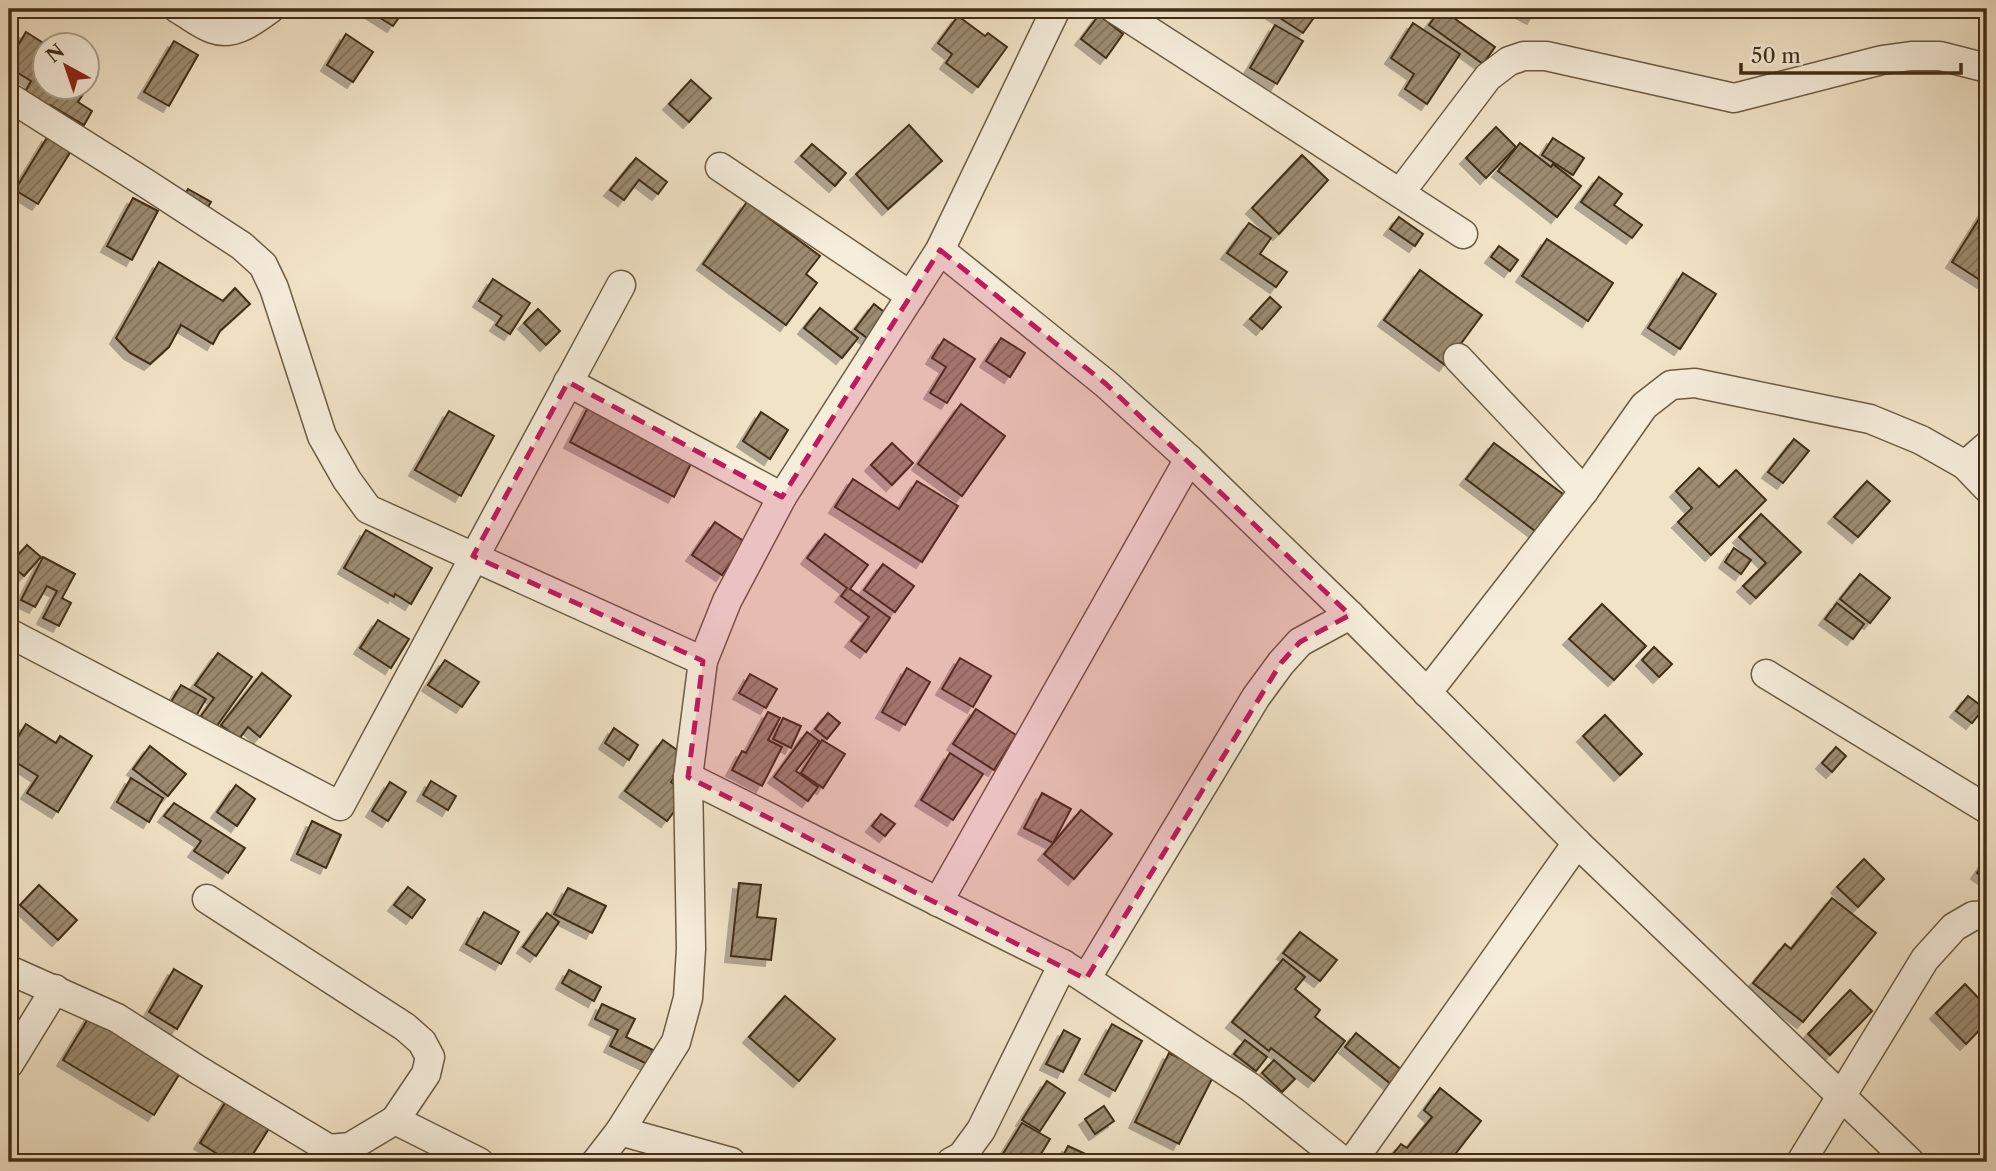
<svg xmlns="http://www.w3.org/2000/svg" width="1996" height="1171" font-family="'Libre Caslon Text',serif">
	<style>
		.building { fill: url(#building-hatch); stroke: #402e17; stroke-width: 2; filter: url(#shadow) }
		.lines { fill: none; stroke-linecap: round; stroke-linejoin: round }
		.minor-casing { stroke: #6c5b43; stroke-width: 31 }
		.minor { stroke: #f6eddb; stroke-width: 28 }
		.marked { fill: #c2185b; fill-opacity: 0.2; stroke: #c2185b; stroke-width: 5; stroke-dasharray: 14 9; stroke-linejoin: round }
	</style>
	<defs>
		<pattern id="building-hatch" width="6" height="6" patternUnits="userSpaceOnUse" patternTransform="scale(1.75)"><rect width="6" height="6" fill="#9c8c73"/><path d="M-1 1l2-2M0 6l6-6M5 7l2-2" fill="none" stroke="#81735d"/></pattern>
		<filter id="shadow"><feDropShadow dx="-6" dy="6" stdDeviation="0" flood-color="#0004"/></filter>
	</defs>
	<rect width="100%" height="100%" fill="#f1e3c8"/>
	<filter id="stains"><feTurbulence type="fractalNoise" baseFrequency=".00286" numOctaves="4"/><feColorMatrix values="0 0 0 0 .2 0 0 0 0 .09 0 0 0 0 .02 0 0 0 .5 -.17"/></filter>
	<radialGradient id="worn" r=".72"><stop offset=".6" stop-color="#630" stop-opacity="0"/><stop offset="1" stop-color="#630" stop-opacity=".3"/></radialGradient>
	<g class="building">
		<path d="M366,9H405L393,26Z"/>
		<path d="M1266,9H1320L1303,33Z"/>
		<path d="M1441,9L1495,47L1483,64L1429,25Z"/>
		<path d="M1516,9H1538L1533,18Z"/>
		<path d="M1099,15L1123,34L1106,58L1081,39Z"/>
		<path d="M958,16L985,36L988,33L1007,47L978,87L946,63L952,54L938,43Z"/>
		<path d="M1413,23L1460,54L1427,104L1405,89L1414,74L1391,58Z"/>
		<path d="M1275,25L1303,41L1277,84L1250,68Z"/>
		<path d="M26,32L48,46H46V88H87L78,102L92,111L84,125L50,105L45,114L21,99L31,81L18,73L9,86V60Z"/>
		<path d="M346,34L373,52L353,82L327,65Z"/>
		<path d="M174,41L198,55L169,106L144,92Z"/>
		<path d="M691,80L711,98L689,122L669,104Z"/>
		<path d="M909,125L942,161L888,209L856,174Z"/>
		<path d="M1496,127L1516,147L1486,178L1466,158Z"/>
		<path d="M48,136L71,151L38,204L15,190Z"/>
		<path d="M1553,138L1584,158L1573,175L1542,155Z"/>
		<path d="M1520,143L1551,167L1553,164L1581,186L1557,217L1498,171Z"/>
		<path d="M812,144L846,173L835,186L801,156Z"/>
		<path d="M1302,155L1328,180L1279,234L1252,208Z"/>
		<path d="M636,158L667,182L658,194L639,180L624,200L610,190Z"/>
		<path d="M1599,177L1622,194L1614,205L1642,225L1632,238L1581,202Z"/>
		<path d="M188,189L211,202L203,216L180,203Z"/>
		<path d="M133,198L158,211L132,260L107,246Z"/>
		<path d="M747,202L820,256L806,274L817,283L786,325L703,264Z"/>
		<path d="M1984,211L1987,213V276L1983,282L1952,262Z"/>
		<path d="M1399,217L1423,234L1415,246L1390,229Z"/>
		<path d="M1249,223L1271,238L1260,254L1287,272L1276,287L1227,253Z"/>
		<path d="M1547,239L1613,283L1588,321L1522,276Z"/>
		<path d="M1499,246L1518,260L1510,271L1491,257Z"/>
		<path d="M159,262L223,301L235,288L250,304L220,331L213,344L181,325L169,347L150,364L130,353L116,338Z"/>
		<path d="M1420,270L1482,315L1445,365L1384,320Z"/>
		<path d="M1683,273L1716,294L1680,349L1648,328Z"/>
		<path d="M493,279L530,303L510,334L496,325L502,316L479,301Z"/>
		<path d="M1270,297L1281,307L1262,329L1250,319Z"/>
		<path d="M874,304L893,319L875,344L855,329Z"/>
		<path d="M820,308L858,338L842,358L804,328Z"/>
		<path d="M538,309L560,331L546,345L524,323Z"/>
		<path d="M1001,338L1025,353L1010,377L986,361Z"/>
		<path d="M944,339L975,359L947,403L930,393L946,367L932,358Z"/>
		<path d="M592,400L696,454L674,497L570,442Z"/>
		<path d="M961,404L1005,436L962,496L918,464Z"/>
		<path d="M449,411L494,436L461,496L415,470Z"/>
		<path d="M761,412L788,430L770,459L743,441Z"/>
		<path d="M1794,439L1809,451L1783,483L1768,472Z"/>
		<path d="M892,443L913,463L892,485L871,465Z"/>
		<path d="M1494,443L1563,494L1535,531L1466,479Z"/>
		<path d="M1699,468L1719,487L1736,470L1766,500L1711,555L1678,522L1692,508L1676,491Z"/>
		<path d="M853,479L899,509L917,481L958,506L922,562L835,507Z"/>
		<path d="M1867,481L1890,501L1858,537L1834,517Z"/>
		<path d="M1761,514L1801,552L1756,598L1743,586L1766,563L1739,537Z"/>
		<path d="M715,522L745,542L722,575L692,555Z"/>
		<path d="M366,530L432,568L411,604L395,594L394,597L344,568Z"/>
		<path d="M825,534L868,565L850,589L890,618L866,652L851,641L869,617L841,596L847,588L807,558Z"/>
		<path d="M27,545L41,557L24,576L10,564Z"/>
		<path d="M1734,548L1751,560L1741,574L1725,562Z"/>
		<path d="M43,557L75,574L62,598L71,603L59,626L43,618L57,591L47,586L35,607L21,600Z"/>
		<path d="M883,564L914,586L895,612L864,590Z"/>
		<path d="M1860,574L1890,598L1870,623L1840,599Z"/>
		<path d="M1837,603L1864,624L1853,639L1825,619Z"/>
		<path d="M1602,604L1646,646L1614,680L1569,639Z"/>
		<path d="M378,620L409,639L391,668L360,648Z"/>
		<path d="M1654,647L1672,664L1659,677L1642,660Z"/>
		<path d="M218,653L252,677L216,727L201,716L214,698L195,685Z"/>
		<path d="M960,658L991,676L973,707L942,689Z"/>
		<path d="M445,660L479,682L462,707L428,685Z"/>
		<path d="M907,668L930,682L905,725L882,712Z"/>
		<path d="M262,673L291,696L260,737L248,727L239,739L221,725Z"/>
		<path d="M750,674L777,689L766,708L739,693Z"/>
		<path d="M181,685L206,699L193,721L168,707Z"/>
		<path d="M1968,696L1984,708L1972,723L1956,711Z"/>
		<path d="M976,709L1016,735L994,770L953,744Z"/>
		<path d="M768,712L780,718L768,740L782,747L762,786L732,770L742,751L746,753Z"/>
		<path d="M828,713L840,723L827,739L815,729Z"/>
		<path d="M1605,715L1642,754L1620,775L1583,736Z"/>
		<path d="M783,718L801,726L791,748L773,739Z"/>
		<path d="M26,724L56,743L60,736L92,756L58,812L27,793L38,776L9,758V751Z"/>
		<path d="M614,728L638,745L629,760L605,743Z"/>
		<path d="M807,732L819,741L796,771L818,787L808,801L774,777Z"/>
		<path d="M663,740L688,758L671,782L687,794L667,821L625,791Z"/>
		<path d="M822,740L845,754L823,788L801,773Z"/>
		<path d="M150,746L186,774L168,796L133,769Z"/>
		<path d="M1836,747L1846,756L1832,772L1822,763Z"/>
		<path d="M950,753L983,774L953,820L921,800Z"/>
		<path d="M131,778L163,798L149,822L117,802Z"/>
		<path d="M431,781L456,796L448,810L423,795Z"/>
		<path d="M390,782L406,792L388,821L372,811Z"/>
		<path d="M236,785L255,799L237,826L217,812Z"/>
		<path d="M1042,793L1071,809L1053,843L1024,828Z"/>
		<path d="M174,803L245,848L228,873L194,851L201,841L164,816Z"/>
		<path d="M1081,810L1112,834L1074,879L1044,854Z"/>
		<path d="M881,814L895,824L885,836L872,826Z"/>
		<path d="M312,821L341,835L326,868L297,854Z"/>
		<path d="M1987,858V880L1977,873Z"/>
		<path d="M1864,859L1884,879L1858,907L1837,887Z"/>
		<path d="M739,883L761,885L757,917L776,919L771,960L731,956Z"/>
		<path d="M39,885L77,920L58,940L20,905Z"/>
		<path d="M408,887L425,900L412,918L394,905Z"/>
		<path d="M568,888L606,906L592,933L554,914Z"/>
		<path d="M1832,898L1876,933L1803,1022L1753,983L1785,944L1791,949Z"/>
		<path d="M484,912L519,932L501,964L466,944Z"/>
		<path d="M547,913L559,922L536,956L523,947Z"/>
		<path d="M1300,932L1337,960L1320,981L1283,953Z"/>
		<path d="M1283,959L1305,977L1295,989L1320,1010L1315,1017L1345,1041L1314,1081L1271,1048L1269,1051L1232,1022Z"/>
		<path d="M174,969L202,986L177,1029L149,1012Z"/>
		<path d="M569,970L601,987L594,1001L562,983Z"/>
		<path d="M1965,984L1987,1007V1022L1966,1044L1936,1013Z"/>
		<path d="M1850,990L1872,1011L1830,1055L1808,1034Z"/>
		<path d="M785,996L835,1039L799,1081L749,1037Z"/>
		<path d="M602,1004L635,1019L626,1037L653,1050L647,1064L610,1046L618,1030L595,1019Z"/>
		<path d="M94,1009L185,1065L154,1115L63,1060Z"/>
		<path d="M1112,1024L1142,1041L1115,1091L1085,1074Z"/>
		<path d="M1064,1030L1080,1039L1063,1072L1046,1064Z"/>
		<path d="M1356,1033L1403,1071L1392,1085L1345,1047Z"/>
		<path d="M1245,1040L1267,1057L1256,1071L1234,1054Z"/>
		<path d="M1169,1053L1214,1075L1179,1144L1135,1122Z"/>
		<path d="M1274,1060L1295,1079L1282,1092L1262,1073Z"/>
		<path d="M1047,1081L1065,1093L1040,1131L1022,1120Z"/>
		<path d="M1440,1088L1481,1121L1449,1162H1440L1436,1159L1434,1162H1392L1389,1159L1401,1144L1407,1148L1432,1117L1424,1110Z"/>
		<path d="M230,1095L273,1122L248,1162H230L200,1143Z"/>
		<path d="M1104,1106L1114,1121L1095,1134L1085,1119Z"/>
		<path d="M1022,1123L1050,1139L1036,1162H998Z"/>
		<path d="M1068,1146L1092,1157L1089,1162H1060Z"/>
	</g>
	<g class="lines">
		<g class="minor-casing">
			<g id="minor">
				<path d="M178,9C189,15 201,25 213,29C234,37 254,20 270,9"/>
				<path d="M1115,9L1463,234"/>
				<path d="M9,97L147,184L242,246L263,265L274,288L322,436L347,480L368,509L703,661"/>
				<path d="M720,167L911,296"/>
				<path d="M1400,193L1488,77L1509,61L1524,56H1546L1734,98L1882,60L1911,56H1940L1987,68"/>
				<path d="M940,250L1106,384L1189,459L1350,615L1577,843L1910,1162"/>
				<path d="M1458,358L1584,491"/>
				<path d="M568,382L782,497"/>
				<path d="M1965,465L1987,446"/>
				<path d="M9,633L340,806L621,285"/>
				<path d="M1766,674L1987,809"/>
				<path d="M1427,693L1584,491L1644,406L1671,385L1695,383L1870,419L1921,440L1965,465L1987,488"/>
				<path d="M688,777L1063,964L1250,1087L1344,1162"/>
				<path d="M207,899L405,1027L422,1042L430,1057L426,1074L395,1120"/>
				<path d="M938,902L1189,459"/>
				<path d="M9,970L117,1018L198,1070L329,1149L350,1147L395,1120L479,1162"/>
				<path d="M1086,979L1256,697L1281,663L1300,642L1350,615"/>
				<path d="M9,1064L55,989"/>
				<path d="M620,1131L731,1162"/>
				<path d="M596,1162L620,1131L676,1042L688,998L691,949L688,777L703,661L727,601L782,497L940,250L1056,9"/>
				<path d="M951,1162L962,1156L981,1130L1063,964"/>
				<path d="M1352,1162L1577,843"/>
				<path d="M1801,1162L1925,959L1954,927L1973,916L1987,915"/>
			</g>
		</g>
		<use href="#minor" class="minor"/>
	</g>
	<path class="marked" d="M940,250L1106,384L1350,615L1300,642L1281,663L1086,979L688,777L703,661L473,556L568,382L782,497Z"/>
	<rect width="1996" height="1171" fill="none" stroke="#f1e3c8" stroke-width="35"/>
	<rect x="10" y="10" width="1975" height="1150" fill="none" stroke="#402e17" stroke-width="3.5"/>
	<rect x="18" y="18" width="1961" height="1136" fill="none" stroke="#402e17" stroke-width="2"/>
	<g transform="translate(66 66) rotate(320)"><circle r="33" fill="#f6eddb" stroke="#ada18d" stroke-width="2"/>
	<path d="M0-5L12 26L0 18L-12 26Z" fill="#8f2418"/>
	<text y="-10" font-size="19" font-weight="bold" text-anchor="middle" fill="#402e17">N</text>
	</g>
	<path d="M1741 63v10h220v-10" fill="none" stroke="#402e17" stroke-width="3.5"/>
	<text x="1751" y="63" font-size="21" fill="#402e17" stroke="#f6eddb" stroke-width="5" paint-order="stroke">50 m</text>
	<rect width="100%" height="100%" filter="url(#stains)"/>
	<rect width="100%" height="100%" fill="url(#worn)"/>
</svg>
